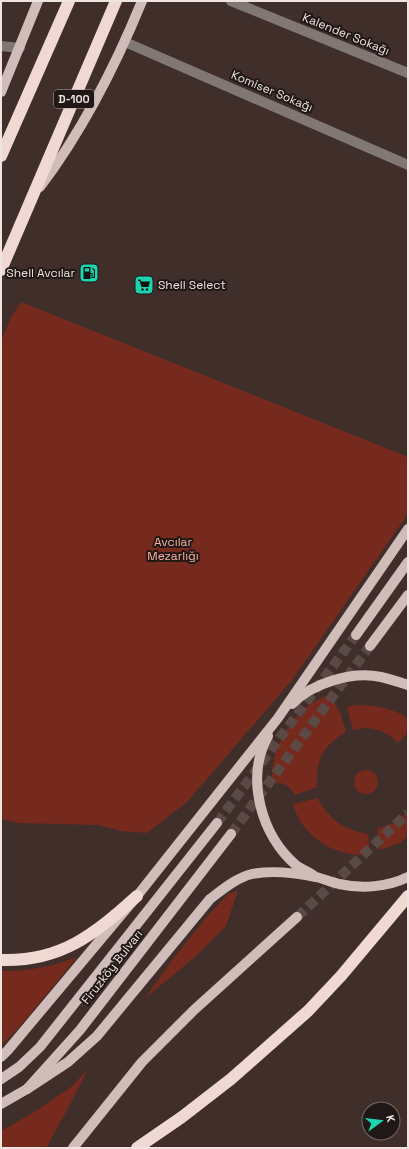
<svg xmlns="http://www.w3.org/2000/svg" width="409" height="1149" font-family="'Space Grotesk',sans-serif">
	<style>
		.green { fill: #762a1d }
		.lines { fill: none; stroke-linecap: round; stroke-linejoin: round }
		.major-tunnel { stroke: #5a4945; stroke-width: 10; stroke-dasharray: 10 5; stroke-linecap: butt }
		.minor { stroke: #817876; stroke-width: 10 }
		.major { stroke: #d0bdb9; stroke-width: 10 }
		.highway { stroke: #f0d8d3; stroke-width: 12 }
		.labels { text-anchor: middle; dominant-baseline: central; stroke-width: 4; stroke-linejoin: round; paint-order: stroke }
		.shield { fill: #201816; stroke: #b2a7a4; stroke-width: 1 }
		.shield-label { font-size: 11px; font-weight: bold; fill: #f0e4e1 }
		.street-label { font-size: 12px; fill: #f0e4e1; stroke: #201816 }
		.poi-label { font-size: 12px; fill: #f0e4e1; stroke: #201816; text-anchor: end }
		.park-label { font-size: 12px; fill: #fcb2a3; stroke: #201816 }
	</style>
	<rect width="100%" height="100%" fill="#3f2e2a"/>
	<g class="green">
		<path d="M21,302L408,457V514L292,680L187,802L147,833L121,831L99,825L18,823L1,819V342L10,319Z"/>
		<path d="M329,695L340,712L346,732C322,746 316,760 317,787L295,795C288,785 284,781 272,784C270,757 283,729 302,711C310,703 320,699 329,695Z"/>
		<path d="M356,705C375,705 392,708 408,718V732L398,743C386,731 370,725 353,730L347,707Z"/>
		<circle cx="366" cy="782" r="12"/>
		<path d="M317,798C331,820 342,829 368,834L370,855C337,858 301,837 293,804Z"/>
		<path d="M408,811V836L400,843L380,850L377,829L396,822Z"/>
		<path d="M238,891L226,926L194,958L145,998L172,960L205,919L228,894Z"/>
		<path d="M77,957L22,1024L1,1046V971C28,972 52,966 77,957Z"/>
		<path d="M88,1069L72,1101L46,1148H1V1131L36,1111L71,1087Z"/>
	</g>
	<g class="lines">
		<g class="major-tunnel">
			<path d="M217,823L356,635"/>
			<path d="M231,834L370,646"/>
			<path d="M297,917L408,813"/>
		</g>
		<g class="minor">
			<path d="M231,1L408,73"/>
			<path d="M125,42L408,165"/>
			<path d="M1,46L20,48"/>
		</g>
		<g class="major">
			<path d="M1,92L38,1"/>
			<path d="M40,187C83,130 115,67 142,1"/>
			<path d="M356,635L408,562"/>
			<path d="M370,646L408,595"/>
			<path d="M292,704C312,683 352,671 381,677C390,679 399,682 408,685"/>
			<path d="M268,736C245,778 261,836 297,866C302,869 308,872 313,875"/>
			<path d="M1,1057L8,1050L137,896L278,718L408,529"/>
			<path d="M1,1079L19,1067L40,1047L217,823"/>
			<path d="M27,1089L68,1062L97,1036L210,899C223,889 236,878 252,874C272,870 296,873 316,877C324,879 331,882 339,884C362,889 388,887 408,877"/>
			<path d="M1,1104L27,1089L80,1030L231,834"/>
			<path d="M73,1148L142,1062L194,1010L297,917"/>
		</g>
		<g class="highway">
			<path d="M1,156L69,1"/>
			<path d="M1,270L116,1"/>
			<path d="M1,960C61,962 95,934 137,896"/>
			<path d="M137,1148L182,1117L231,1079L308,1011L341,976L408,896"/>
		</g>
	</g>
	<defs>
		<g id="fuel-square" transform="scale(1)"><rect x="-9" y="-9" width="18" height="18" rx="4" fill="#1bd5b1" stroke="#201816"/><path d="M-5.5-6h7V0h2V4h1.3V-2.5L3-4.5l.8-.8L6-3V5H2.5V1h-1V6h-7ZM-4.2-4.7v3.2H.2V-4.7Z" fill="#111"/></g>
		<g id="supermarket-square" transform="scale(1)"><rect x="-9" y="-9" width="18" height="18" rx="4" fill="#1bd5b1" stroke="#201816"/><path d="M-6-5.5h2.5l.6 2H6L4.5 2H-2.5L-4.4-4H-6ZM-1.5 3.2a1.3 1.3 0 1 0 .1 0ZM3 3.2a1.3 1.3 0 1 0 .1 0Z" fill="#111"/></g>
	</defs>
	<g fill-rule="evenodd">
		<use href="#fuel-square" x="89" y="273"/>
		<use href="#supermarket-square" x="144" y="285"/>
	</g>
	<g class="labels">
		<rect class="shield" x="54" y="90" width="40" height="18" rx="3"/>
		<g class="shield-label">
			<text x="74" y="99">D-100</text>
		</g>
		<g class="street-label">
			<text transform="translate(346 34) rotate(22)">Kalender Sokağı</text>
			<text transform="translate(272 91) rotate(23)">Komiser Sokağı</text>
			<text transform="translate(112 967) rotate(-52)">Firuzköy Bulvarı</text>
		</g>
		<g class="poi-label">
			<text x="75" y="273">Shell Avcılar</text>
			<text x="158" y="285" text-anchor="start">Shell Select</text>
		</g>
		<g class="park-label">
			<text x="173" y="542">Avcılar<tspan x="173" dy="14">Mezarlığı</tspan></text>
		</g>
	</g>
	<rect width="409" height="1149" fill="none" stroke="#f0e4e1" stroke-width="4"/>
	<g transform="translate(381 1121) rotate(75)"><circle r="19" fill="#201816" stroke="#736a67"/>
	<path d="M0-3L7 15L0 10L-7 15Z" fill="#1bd5b1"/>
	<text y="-6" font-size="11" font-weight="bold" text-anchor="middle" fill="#f0e4e1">K</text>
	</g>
</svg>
